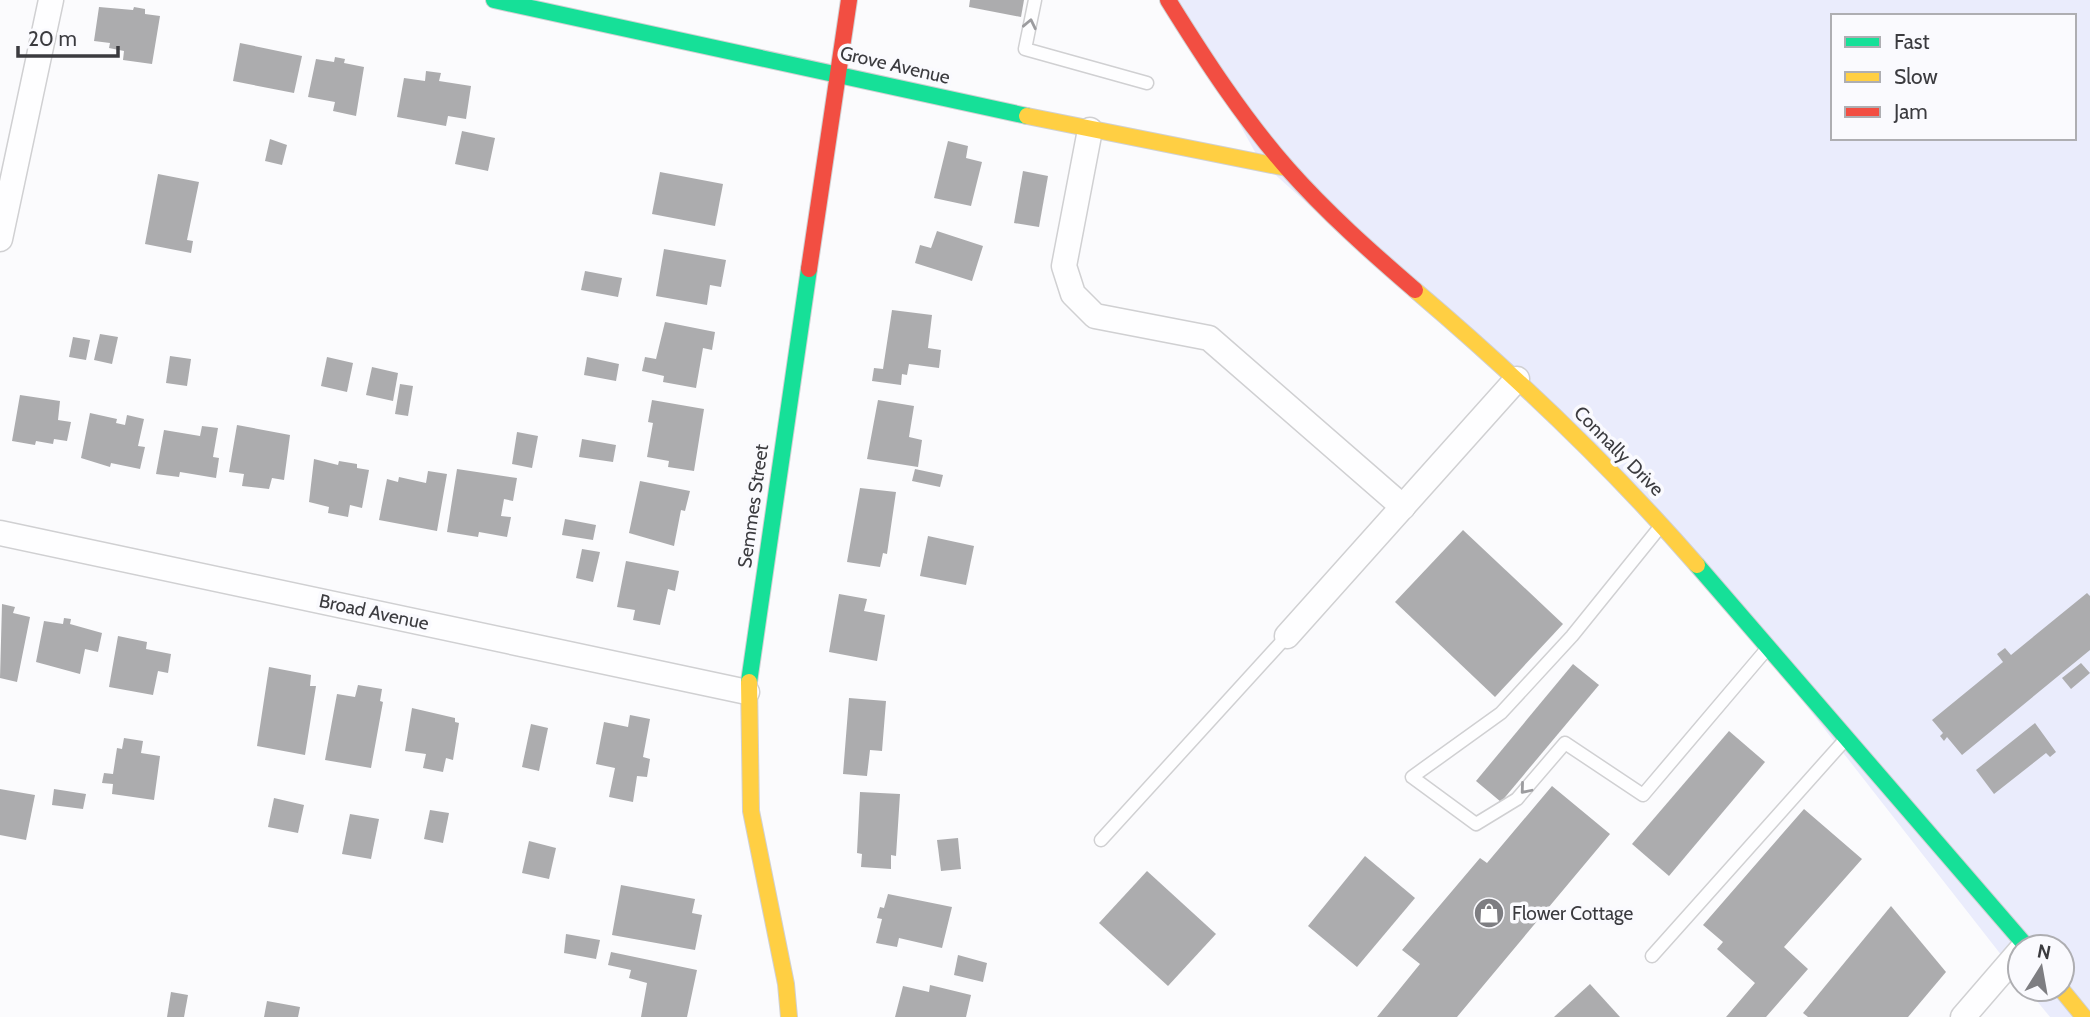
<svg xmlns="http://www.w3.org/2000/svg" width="2090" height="1017" font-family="Cabin,sans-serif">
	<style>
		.green { fill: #eaecfc; fill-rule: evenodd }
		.building { fill: #acacae }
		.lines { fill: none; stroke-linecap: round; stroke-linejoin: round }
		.lane-casing { stroke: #d0d0d2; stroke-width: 15 }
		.street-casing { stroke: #d0d0d2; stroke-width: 27 }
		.fast-casing { stroke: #d0d0d2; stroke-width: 18 }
		.slow-casing { stroke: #d0d0d2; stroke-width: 18 }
		.jam-casing { stroke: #d0d0d2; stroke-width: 18 }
		.lane { stroke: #fefeff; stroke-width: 12 }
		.street { stroke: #fefeff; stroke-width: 24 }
		.fast { stroke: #16e098; stroke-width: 16 }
		.slow { stroke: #ffcf43; stroke-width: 16 }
		.jam { stroke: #f24e42; stroke-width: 16 }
		.oneway { stroke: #9c9c9f }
		.labels { text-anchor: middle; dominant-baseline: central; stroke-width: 7; stroke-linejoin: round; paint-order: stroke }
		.street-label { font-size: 19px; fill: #3b3b3f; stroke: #fafafe }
		.poi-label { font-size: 19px; fill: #3b3b3f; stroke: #fafafe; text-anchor: start }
	</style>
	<rect width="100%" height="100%" fill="#fbfbfd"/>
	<path class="green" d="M1171,0H2090V1017H2050L2027,989H2062V947H2020V979L1665,525L1260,161ZM1833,16H2074V138H1833Z"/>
	<g class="building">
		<path d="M970,0H1024L1021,17L969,7Z"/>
		<path d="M99,7L133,10L134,7L145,9V14L160,16L152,64L123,60L124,51L109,48L110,43L94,41Z"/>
		<path d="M240,43L302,56L294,93L233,81Z"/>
		<path d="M335,57L345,59L344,63L364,67L356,116L333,111L335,102L308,97L316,59L334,62Z"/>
		<path d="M426,71L441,73L439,81L471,86L466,119L448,116L446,126L397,117L404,78L425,81Z"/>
		<path d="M462,131L495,138L488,171L455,164Z"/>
		<path d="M270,139L287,145L282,165L265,161Z"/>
		<path d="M948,141L968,146L966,158L982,162L971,206L934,198Z"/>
		<path d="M1023,171L1048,176L1039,227L1014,223Z"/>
		<path d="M660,172L723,184L715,226L652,214Z"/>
		<path d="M158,174L199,182L187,240L193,241L191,253L145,244Z"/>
		<path d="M937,231L983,246L972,281L915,263L920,245L931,248Z"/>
		<path d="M664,249L726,260L721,287L710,285L707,305L656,296Z"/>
		<path d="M585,271L622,278L618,297L581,290Z"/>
		<path d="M892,310L932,315L928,348L941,350L939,368L909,364L907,375L902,374L901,385L872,381L874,368L883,369Z"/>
		<path d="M665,322L715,332L712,350L703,348L696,388L663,382L664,376L642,371L645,357L656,359Z"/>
		<path d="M100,334L118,337L112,364L94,360Z"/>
		<path d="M73,337L90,340L86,360L69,357Z"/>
		<path d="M170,356L191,359L187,386L166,383Z"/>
		<path d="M327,357L353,363L347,392L321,386Z"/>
		<path d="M587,357L619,364L616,381L584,375Z"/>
		<path d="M372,367L398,373L393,401L366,395Z"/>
		<path d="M400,384L413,386L408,416L395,414Z"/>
		<path d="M20,395L60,401L58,420L71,422L67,441L54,439L53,444L36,441L35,445L12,441Z"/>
		<path d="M652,400L704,409L694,471L668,467L669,461L647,457L653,423L648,422Z"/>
		<path d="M878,400L914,406L909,437L922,440L918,467L867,459Z"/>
		<path d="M90,413L117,419L116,423L125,425L127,415L144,419L138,446L145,447L140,469L111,463L110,467L81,458Z"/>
		<path d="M237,425L290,435L284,480L272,478L269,489L242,486L244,474L229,472Z"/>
		<path d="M202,426L218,428L213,457L219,458L216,478L180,472L179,477L156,474L164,430L200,436Z"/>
		<path d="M517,432L538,436L532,468L512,464Z"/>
		<path d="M582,439L616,445L613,462L579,457Z"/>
		<path d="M314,459L338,465L339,461L357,464V468L369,470L362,508L350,505L348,517L328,513L329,507L309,502Z"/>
		<path d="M457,469L517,478L513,501L504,499L501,516L511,517L507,537L479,532L478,537L447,532Z"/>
		<path d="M915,469L943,475L940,487L912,481Z"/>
		<path d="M428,471L447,474L437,531L379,520L387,479L398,482L399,477L426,483Z"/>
		<path d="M640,481L690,491L685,511L681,510L674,546L629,533Z"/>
		<path d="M860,488L896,492L887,554L883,553L880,567L847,562Z"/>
		<path d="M565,519L596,525L593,540L562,535Z"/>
		<path d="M1463,530L1563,624L1495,697L1395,602Z"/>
		<path d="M928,536L974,546L966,585L920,576Z"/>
		<path d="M582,549L600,552L593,582L576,578Z"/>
		<path d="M626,561L679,571L675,591L668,589L660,625L633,620L635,610L617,607Z"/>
		<path d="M2087,593L2090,596V650L1962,755L1947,737L1944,741L1940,736L1943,733L1932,720L2003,662L1997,654L2005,648L2011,655Z"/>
		<path d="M839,594L867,599L864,611L885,615L877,661L829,652Z"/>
		<path d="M2,604L15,607L13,613L30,617L17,682L0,678Z"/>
		<path d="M64,618L71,619L70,624L102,633L98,652L85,649L80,674L36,662L44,621L63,624Z"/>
		<path d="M118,636L147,642L146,649L171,654L168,673L158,671L153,695L109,687Z"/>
		<path d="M2081,663L2090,673L2071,689L2062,678Z"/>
		<path d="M1573,664L1599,685L1501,802L1476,781Z"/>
		<path d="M269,667L311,675L310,686H316L305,755L257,746Z"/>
		<path d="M358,685L382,689L380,701L383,702L371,768L325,760L337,694L355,697Z"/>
		<path d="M849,698L886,701L882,751L870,750L867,776L843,774Z"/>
		<path d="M412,708L455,718V722L459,723L453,760L446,758L443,772L423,768L426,754L405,751Z"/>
		<path d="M630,715L650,719L643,757L650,759L647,777L637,776L633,802L609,797L615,768L596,764L604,722L628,727Z"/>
		<path d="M2035,723L2056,752L2050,757L2046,753L1994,794L1976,770Z"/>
		<path d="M531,724L548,728L539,771L522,767Z"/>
		<path d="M1729,731L1765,762L1669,876L1632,844Z"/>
		<path d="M124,738L143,741L141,753L160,756L154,800L112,794L113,784L102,783L104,773L113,774L117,748L122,749Z"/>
		<path d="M1552,786L1610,834L1457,1017H1377L1420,964L1402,950L1480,858L1487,863Z"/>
		<path d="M0,789L35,795L26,840L0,835Z"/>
		<path d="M54,789L86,794L83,809L52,805Z"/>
		<path d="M860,792L900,794L896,856L891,855V869L861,867L862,854L857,853Z"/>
		<path d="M274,798L304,805L298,833L268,827Z"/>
		<path d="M1804,809L1862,859L1784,947L1808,969L1766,1017H1726L1755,983L1717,949L1723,942L1703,925Z"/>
		<path d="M430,810L449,813L443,843L424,839Z"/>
		<path d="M350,814L379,819L371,859L342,854Z"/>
		<path d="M958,838L961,869L941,871L937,840Z"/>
		<path d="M529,841L556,848L549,879L522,873Z"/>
		<path d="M1365,856L1415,898L1357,967L1308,926Z"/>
		<path d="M1147,871L1216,934L1168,986L1099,923Z"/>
		<path d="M621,885L695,899L692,913L702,915L695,950L612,935Z"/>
		<path d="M888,894L952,907L942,948L899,938L897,947L876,943L882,919L877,918L880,907L884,908Z"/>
		<path d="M1891,906L1946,972L1908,1017H1808L1803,1013Z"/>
		<path d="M566,934L600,940L596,959L564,953Z"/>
		<path d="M611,952L697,970L687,1017H641L647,983L629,978L631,970L608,965Z"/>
		<path d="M958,955L987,963L983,982L954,975Z"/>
		<path d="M1590,984L1620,1017H1554Z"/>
		<path d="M930,985L971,995L966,1017H895L903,986L929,992Z"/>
		<path d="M171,992L188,995L184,1017H167Z"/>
		<path d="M267,1001L300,1007L298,1017H264Z"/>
	</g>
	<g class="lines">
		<g class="lane-casing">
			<g id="lane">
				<path d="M1035,0L1025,49L1147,83"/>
				<path d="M1660,527L1572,636L1501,713L1412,777L1476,824L1517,799L1565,743L1643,795L1766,650"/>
				<path d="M1101,840L1287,636"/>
				<path d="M1652,956L1844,741"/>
			</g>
		</g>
		<g class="street-casing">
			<g id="street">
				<path d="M1090,130L1064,266L1073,294L1095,316L1209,338L1403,507"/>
				<path d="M0,239L51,0"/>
				<path d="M0,533L747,692"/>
				<path d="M1287,636L1517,379"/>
				<path d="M1963,1017L2020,951"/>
			</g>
		</g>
		<g class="fast-casing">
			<g id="fast">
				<path d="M494,0L1027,116"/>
				<path d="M1697,565L2027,947"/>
				<path d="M749,682L809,269"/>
			</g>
		</g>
		<g class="slow-casing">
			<g id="slow">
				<path d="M1027,116L1287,168"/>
				<path d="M1415,290C1516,376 1610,465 1697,565"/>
				<path d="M749,682L751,811L786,984L789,1017"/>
				<path d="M2061,989L2084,1017"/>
			</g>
		</g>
		<g class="jam-casing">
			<g id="jam">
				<path d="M1168,0C1204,58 1243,118 1288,169C1327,213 1371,252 1415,290"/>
				<path d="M809,269L849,0"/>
			</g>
		</g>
		<use href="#lane" class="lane"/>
		<use href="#street" class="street"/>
		<use href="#fast" class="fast"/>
		<use href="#slow" class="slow"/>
		<use href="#jam" class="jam"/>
	</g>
	<defs><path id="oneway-chevron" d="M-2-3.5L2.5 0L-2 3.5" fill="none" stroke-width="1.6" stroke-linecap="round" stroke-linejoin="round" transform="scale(1.75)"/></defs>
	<g class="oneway">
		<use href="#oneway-chevron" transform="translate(1030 24) rotate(-78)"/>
		<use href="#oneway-chevron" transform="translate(1525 789) rotate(130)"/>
	</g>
	<defs>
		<g id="shop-disc" transform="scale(1.575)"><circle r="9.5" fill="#7e7e82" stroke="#fafafe"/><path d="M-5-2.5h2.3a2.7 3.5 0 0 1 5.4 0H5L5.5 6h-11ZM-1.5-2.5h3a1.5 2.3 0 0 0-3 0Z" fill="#fff"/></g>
	</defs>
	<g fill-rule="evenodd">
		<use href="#shop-disc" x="1489" y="913"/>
	</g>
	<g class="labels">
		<g class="street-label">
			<text transform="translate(895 65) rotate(13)">Grove Avenue</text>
			<text transform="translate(1619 451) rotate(45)">Connally Drive</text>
			<text transform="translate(753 506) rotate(-82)">Semmes Street</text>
			<text transform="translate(374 612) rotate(12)">Broad Avenue</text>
		</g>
		<g class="poi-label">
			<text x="1512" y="913">Flower Cottage</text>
		</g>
	</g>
	<rect x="1831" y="14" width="245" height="126" fill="#fafafe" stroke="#aeaeb2" stroke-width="2"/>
	<rect x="1845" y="37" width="35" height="10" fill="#16e098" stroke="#aeaeb2" stroke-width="2"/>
	<text x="1894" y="49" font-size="21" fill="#3b3b3f">Fast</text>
	<rect x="1845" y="72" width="35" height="10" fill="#ffcf43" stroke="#aeaeb2" stroke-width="2"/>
	<text x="1894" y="84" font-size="21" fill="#3b3b3f">Slow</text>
	<rect x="1845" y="107" width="35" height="10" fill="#f24e42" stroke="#aeaeb2" stroke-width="2"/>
	<text x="1894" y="119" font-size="21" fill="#3b3b3f">Jam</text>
	<g transform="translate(2041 968) rotate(11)"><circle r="33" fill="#fafafe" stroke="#aeaeb2" stroke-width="2"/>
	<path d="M0-5L12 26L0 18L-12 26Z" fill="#7e7e82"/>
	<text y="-10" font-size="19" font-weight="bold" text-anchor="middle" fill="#3b3b3f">N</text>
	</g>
	<path d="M18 46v10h100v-10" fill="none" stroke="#3b3b3f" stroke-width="3.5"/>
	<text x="28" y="46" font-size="21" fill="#3b3b3f" stroke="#fafafe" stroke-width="5" paint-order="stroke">20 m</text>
</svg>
